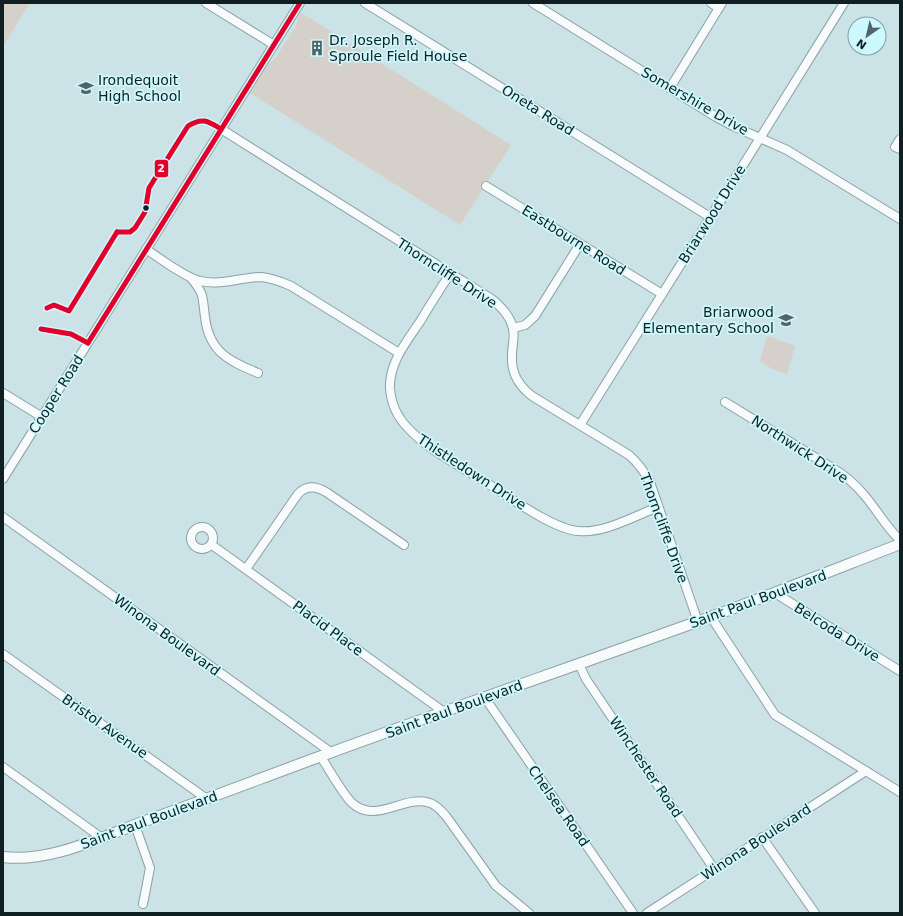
<svg xmlns="http://www.w3.org/2000/svg" width="903" height="916" font-family="'DejaVu Sans',sans-serif">
	<style>
		.green { fill: #d5d1ca }
		.lines { fill: none; stroke-linecap: round; stroke-linejoin: round }
		.minor-casing { stroke: #8ea0a2; stroke-width: 10 }
		.major-casing { stroke: #8ea0a2; stroke-width: 12 }
		.minor { stroke: #f7fbfb; stroke-width: 8 }
		.major { stroke: #f7fbfb; stroke-width: 10 }
		.bus-1-casing { stroke: #cdf9fe; stroke-width: 8 }
		.bus-1 { stroke: #e4002b; stroke-width: 5 }
		.bus-dot { fill: #0f1f22; stroke: #cdf9fe; stroke-width: 1.5 }
		.labels { text-anchor: middle; dominant-baseline: central; stroke-width: 3.5; stroke-linejoin: round; paint-order: stroke }
		.poi-label { font-size: 14px; fill: #0f1f22; stroke: #cdf9fe; text-anchor: start }
		.street-label { font-size: 14px; fill: #0f1f22; stroke: #cdf9fe }
		.line-badge { stroke: #cdf9fe; stroke-width: 1.5 }
		.badge-label { font-size: 11px; text-anchor: middle; font-weight: bold; fill: #fff }
	</style>
	<rect width="100%" height="100%" fill="#cbe3e6"/>
	<g class="green">
		<path d="M3,3H30L3,46Z"/>
		<path d="M300,12L511,145L460,225L250,93L267,66L276,57L296,26Z"/>
		<path d="M767,336L795,346L787,374L772,369L760,361Z"/>
	</g>
	<g class="lines">
		<g class="minor-casing">
			<g id="minor">
				<path d="M206,3L274,45"/>
				<path d="M365,3L710,217"/>
				<path d="M533,3L716,117L735,127L787,150L900,219"/>
				<path d="M711,3L719,8"/>
				<path d="M670,88L722,3"/>
				<path d="M221,129L493,300C502,308 510,316 513,328C515,337 512,346 512,356C511,372 519,386 532,396L629,455C638,463 644,471 650,482L698,622"/>
				<path d="M900,139L895,147L900,149"/>
				<path d="M486,186L662,294"/>
				<path d="M146,249C159,258 186,278 200,281C221,286 241,277 261,277C272,278 282,282 291,286L399,353"/>
				<path d="M450,274C440,289 430,305 421,320C408,340 389,362 390,388C391,403 397,417 408,428C428,450 457,464 482,480C505,494 552,529 578,531C603,534 635,516 658,507"/>
				<path d="M191,278C205,295 202,296 205,317C209,352 229,361 258,373"/>
				<path d="M513,328L525,325L535,316L580,244"/>
				<path d="M3,393L42,417"/>
				<path d="M725,402L834,469C846,476 856,485 865,496C877,510 886,527 900,540"/>
				<path d="M580,425L767,127L844,3"/>
				<path d="M3,479L300,3"/>
				<path d="M3,517L332,753"/>
				<circle cx="202" cy="538" r="11"/>
				<path d="M212,545L444,712"/>
				<path d="M246,569L298,494C306,485 316,486 326,492L404,545"/>
				<path d="M775,593L900,671"/>
				<path d="M711,617L775,715L900,792"/>
				<path d="M3,654L207,799"/>
				<path d="M579,664L586,679L714,869"/>
				<path d="M485,698L633,913"/>
				<path d="M321,757C329,769 342,793 352,803C376,825 404,794 430,803C437,805 441,811 446,816L496,886L529,913"/>
				<path d="M3,767L102,838"/>
				<path d="M135,825L150,868L143,904"/>
				<path d="M762,837L815,913"/>
				<path d="M647,913L866,771"/>
			</g>
		</g>
		<g class="major-casing">
			<path id="major" d="M3,857C49,863 102,837 145,821C202,801 259,779 316,758C443,711 572,667 699,621C766,597 833,570 900,544"/>
		</g>
		<use href="#minor" class="minor"/>
		<use href="#major" class="major"/>
		<g class="bus-1-casing">
			<g id="bus-1">
				<path d="M117,232H130L135,228L145,212L149,188L188,126C202,117 208,121 221,129"/>
				<path d="M47,308L54,305L69,311L117,232"/>
				<path d="M41,329L71,334L88,343"/>
				<path d="M88,343L300,3"/>
			</g>
		</g>
		<use href="#bus-1" class="bus-1"/>
	</g>
	<defs>
		<g id="building-bare" transform="scale(1.2)"><path d="M-4-6H4V6H1V3H-1V6H-4ZM-2.5-4.3h1.7v1.8h-1.7ZM.8-4.3h1.7v1.8H.8ZM-2.5-1h1.7V.8h-1.7ZM.8-1h1.7V.8H.8Z" fill="#516467" stroke="#cdf9fe" stroke-width="2.5" paint-order="stroke"/></g>
		<g id="school-bare" transform="scale(1.2)"><path d="M0-5L7-2L0 1L-7-2ZM-4 1L0 2.5L4 1V4Q0 6-4 4Z" fill="#516467" stroke="#cdf9fe" stroke-width="2.5" paint-order="stroke"/></g>
	</defs>
	<g fill-rule="evenodd">
		<use href="#building-bare" x="317" y="48"/>
		<use href="#school-bare" x="86" y="88"/>
		<use href="#school-bare" x="786" y="320"/>
	</g>
	<circle class="bus-dot" cx="146" cy="208" r="3.5"/>
	<g class="labels">
		<g class="poi-label">
			<text x="329" y="40">Dr. Joseph R.<tspan x="329" dy="16">Sproule Field House</tspan></text>
			<text x="98" y="80">Irondequoit<tspan x="98" dy="16">High School</tspan></text>
			<text x="774" y="312" text-anchor="end">Briarwood<tspan x="774" dy="16">Elementary School</tspan></text>
		</g>
		<g class="street-label">
			<text transform="translate(695 101) rotate(30)">Somershire Drive</text>
			<text transform="translate(538 110) rotate(32)">Oneta Road</text>
			<text transform="translate(712 214) rotate(-58)">Briarwood Drive</text>
			<text transform="translate(574 240) rotate(32)">Eastbourne Road</text>
			<text transform="translate(447 273) rotate(33)">Thorncliffe Drive</text>
			<text transform="translate(56 394) rotate(-58)">Cooper Road</text>
			<text transform="translate(800 449) rotate(33)">Northwick Drive</text>
			<text transform="translate(472 472) rotate(33)">Thistledown Drive</text>
			<text transform="translate(664 528) rotate(70)">Thorncliffe Drive</text>
			<text transform="translate(758 599) rotate(-20)">Saint Paul Boulevard</text>
			<text transform="translate(328 628) rotate(36)">Placid Place</text>
			<text transform="translate(837 632) rotate(32)">Belcoda Drive</text>
			<text transform="translate(167 635) rotate(36)">Winona Boulevard</text>
			<text transform="translate(454 709) rotate(-20)">Saint Paul Boulevard</text>
			<text transform="translate(105 726) rotate(35)">Bristol Avenue</text>
			<text transform="translate(646 767) rotate(56)">Winchester Road</text>
			<text transform="translate(559 806) rotate(55)">Chelsea Road</text>
			<text transform="translate(149 820) rotate(-20)">Saint Paul Boulevard</text>
			<text transform="translate(756 842) rotate(-33)">Winona Boulevard</text>
		</g>
	</g>
	<rect class="line-badge" x="154" y="159" width="15" height="19" rx="4" fill="#e4002b"/>
	<g class="badge-label">
		<text x="161" y="172">2</text>
	</g>
	<rect width="903" height="916" fill="none" stroke="#0f1f22" stroke-width="8"/>
	<g transform="translate(867 36) rotate(214)"><circle r="19" fill="#cdf9fe" stroke="#81a2a6"/>
	<path d="M0-3L7 15L0 10L-7 15Z" fill="#516467"/>
	<text y="-6" font-size="11" font-weight="bold" text-anchor="middle" fill="#0f1f22">N</text>
	</g>
</svg>
